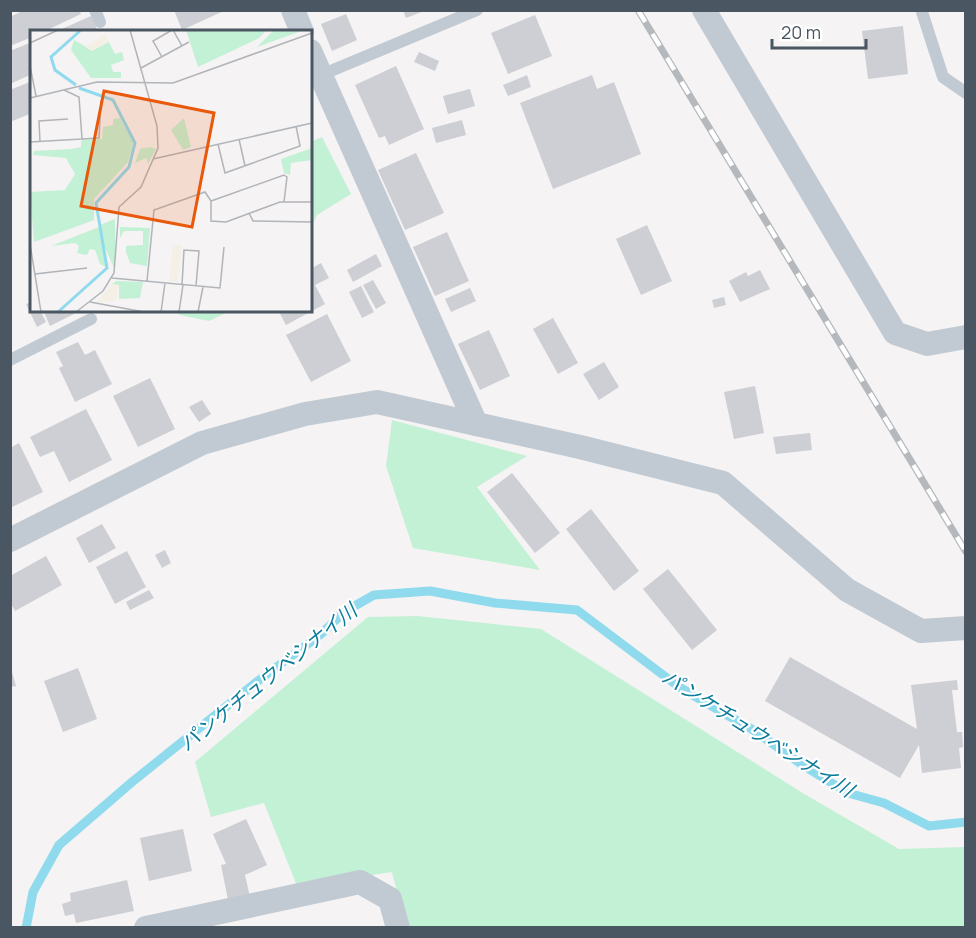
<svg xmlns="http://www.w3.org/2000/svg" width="976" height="938" font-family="Manrope,'Noto Sans JP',sans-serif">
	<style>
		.green { fill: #c3f1d5 }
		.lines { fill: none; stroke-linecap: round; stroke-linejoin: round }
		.stream { stroke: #90daee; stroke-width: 9 }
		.building { fill: #cdcfd5 }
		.lane { stroke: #c1cad2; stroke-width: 12 }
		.street { stroke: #c1cad2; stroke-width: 24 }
		.rail-casing { stroke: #b5b8bd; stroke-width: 7 }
		.rail { stroke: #fff; stroke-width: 4.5; stroke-dasharray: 14; stroke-linecap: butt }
		.labels { text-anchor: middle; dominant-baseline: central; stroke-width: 4.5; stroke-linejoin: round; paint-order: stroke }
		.water-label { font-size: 20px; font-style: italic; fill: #0c7c9b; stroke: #fff }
		.inset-river { fill: none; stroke: #90daee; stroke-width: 3 }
		.inset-road { fill: none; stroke: #b1b4b9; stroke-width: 1.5 }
		.view { fill: #e8590c; fill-opacity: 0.15; stroke: #e8590c; stroke-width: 3 }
		.inset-edge { fill: none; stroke: #4a5661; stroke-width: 3 }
	</style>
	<rect width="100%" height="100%" fill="#f5f3f3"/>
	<g class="green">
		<path d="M322,137L351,194L317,215L311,228V142Z"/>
		<path d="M175,311H230L209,321L180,315Z"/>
		<path d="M392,420L527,456L477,487L540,570L413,548L386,466Z"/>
		<path d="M418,616L541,629L806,795L899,849L965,847V927H406L392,872L297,886L264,803L211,817L195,762L368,617Z"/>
	</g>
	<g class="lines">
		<path class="stream" d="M26,928L33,892L59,845L132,782L263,677L320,635L344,612L374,595L430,591L495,603L577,610L679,687L753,730L804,766L848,793L884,803L929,826L966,822"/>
	</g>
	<g class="building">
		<path d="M24,10H79L81,14L43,32H32V37L10,46V17Z"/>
		<path d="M174,10H226L182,30Z"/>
		<path d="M403,10H424V11L406,18Z"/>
		<path d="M346,14L357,40L332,51L321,24Z"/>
		<path d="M535,15L552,56L508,74L491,33Z"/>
		<path d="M91,16L98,32H55Z"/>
		<path d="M903,26L908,74L868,79L862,31Z"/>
		<path d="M32,42V74L10,84V51Z"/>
		<path d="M419,52L439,61L435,71L414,62Z"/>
		<path d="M396,66L424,129L389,145L385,136L379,138L355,85Z"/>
		<path d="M527,75L531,87L508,96L503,85Z"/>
		<path d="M592,75L597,89L614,82L641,154L553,189L520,103Z"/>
		<path d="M32,81V113L10,122V90Z"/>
		<path d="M470,89L475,106L448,114L443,96Z"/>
		<path d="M462,120L466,135L436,143L432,128Z"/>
		<path d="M416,153L444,213L405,230L378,170Z"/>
		<path d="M647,225L672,281L641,295L616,239Z"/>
		<path d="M447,232L469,281L435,296L413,247Z"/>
		<path d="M376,254L382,266L353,282L347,270Z"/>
		<path d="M321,263L329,278L315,285L325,304L286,325L278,310H310V269Z"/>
		<path d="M760,270L770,289L740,302L729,281L746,272L748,276Z"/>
		<path d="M373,280L386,303L376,309L363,285Z"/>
		<path d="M361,286L374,312L362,318L349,292Z"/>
		<path d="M470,288L476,301L451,312L445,299Z"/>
		<path d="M724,297L726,305L714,308L712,300Z"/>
		<path d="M32,302V310H40L46,322L37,327L26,304Z"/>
		<path d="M43,310H72L74,314L50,326Z"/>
		<path d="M327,314L351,361L311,382L286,335Z"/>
		<path d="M553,318L578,363L558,374L533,329Z"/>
		<path d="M489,330L510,376L480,390L458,344Z"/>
		<path d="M78,342L85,355L95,350L112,384L75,402L59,368L63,366L56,352Z"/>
		<path d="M604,362L619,387L599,400L583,374Z"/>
		<path d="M150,378L175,429L138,447L113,396Z"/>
		<path d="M755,386L764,433L734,439L724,392Z"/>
		<path d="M202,400L211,414L199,422L189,407Z"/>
		<path d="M86,409L112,460L69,482L54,451L40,457L30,437Z"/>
		<path d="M810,433L812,450L776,454L773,437Z"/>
		<path d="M19,443L43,492L10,508V448Z"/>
		<path d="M512,473L560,533L535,553L487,492Z"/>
		<path d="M591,509L639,571L614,591L566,529Z"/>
		<path d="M102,524L116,548L89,563L76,538Z"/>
		<path d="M165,550L171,563L162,568L155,555Z"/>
		<path d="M127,551L146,587L115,604L96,567Z"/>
		<path d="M46,556L62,585L15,611L10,602V576Z"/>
		<path d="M668,569L717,630L692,650L643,589Z"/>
		<path d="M149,590L154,598L130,610L126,602Z"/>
		<path d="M790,657L917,729L911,685L957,680L958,690H952L957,732H962L963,747L959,748L961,768L922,773L919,745L900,778L765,701Z"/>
		<path d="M10,665L16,686L10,687Z"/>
		<path d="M78,668L97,719L63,732L44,681Z"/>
		<path d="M246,819L267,865L245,875L251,901L229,905L221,865L226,864L213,834Z"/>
		<path d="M183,829L192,871L149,881L140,838Z"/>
		<path d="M127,880L134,911L76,923L74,914L65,916L62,904L71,901L70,893Z"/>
	</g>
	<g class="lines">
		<g class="lane">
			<path d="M95,10L100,22"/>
			<path d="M922,12L943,77L966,93"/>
			<path d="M321,75L477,10"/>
			<path d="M10,360L91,319"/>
		</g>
		<g class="street">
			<path d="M293,10L302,32"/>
			<path d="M704,10L895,333L927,344L966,337"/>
			<path d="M310,51L476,424"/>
			<path d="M10,540L202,443L305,414L377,402L580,447L723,483L847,590L921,631L966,628"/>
			<path d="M146,928L360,882L390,899L398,928"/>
		</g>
		<g class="rail-casing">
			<path id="rail" d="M638,10L966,552"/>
		</g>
		<use href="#rail" class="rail"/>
	</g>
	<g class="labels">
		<g class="water-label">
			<text transform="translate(268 677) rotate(-39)">パンケチュウベシナイ川</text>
			<text transform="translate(758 733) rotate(32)">パンケチュウベシナイ川</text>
		</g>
	</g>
	<g transform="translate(30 30)">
		<rect width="282" height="282" fill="#f5f3f3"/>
		<path d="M156,0H237L229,8L168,37ZM244,0H274L227,17ZM44,10L62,20L79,12L85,24L92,22L94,30L81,35L83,42H91V48H61L41,20ZM90,88L103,112L102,118L98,132L64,169V190L4,212L0,162L35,160L45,144L36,128L3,125L4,121L42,119L51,117V110L72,109L73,97L83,95V89ZM154,88L161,117L153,120L141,100ZM120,117L126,119L118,134L116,128L105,133L110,119ZM282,118V130L261,133L260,145L254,143L251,129ZM85,189V228L84,238L72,211L70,195ZM69,197L76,237L70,234L65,220L60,219L57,225L47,223L49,216L45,213L21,216ZM90,197L120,198L117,236L100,233L96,222V216L113,215V201H94L90,208ZM86,251L113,252L110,268L89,269V255L82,254Z" fill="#c3f1d5"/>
		<path d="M75,4L79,12L62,21L55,17ZM143,215H152L148,252L139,251ZM82,254L89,255L86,271L67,272Z" fill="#f5f0e5"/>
		<path class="inset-river" d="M46,55L25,40L21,27L51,0M28,282L77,238L66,173L99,137L105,113L83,70L49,58"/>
		<path class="inset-road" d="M143,0L152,16M0,13L28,0M132,27L123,11L142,0M0,36L6,66M111,38L159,12M34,60L49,67L52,109M0,68L67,52L143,53L282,3M209,109L215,136M0,112L69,108L71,70M10,112L9,91L38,89M188,114L195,143L270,116L266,96M123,129L282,93M181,171L254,145L257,147L254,172M219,183L223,191L282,192M0,214L11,282M5,244L57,238M82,248L190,258L194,217M117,251L124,180L175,162L181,171V191L196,192L250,172H282M152,255L154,220L169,221L166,256M60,272L114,282M46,282L73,261L84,243L89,177L111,157L128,118L127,96L100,0M131,282L135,253M149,282L153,255M168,282L173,257"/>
		<path class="view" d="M74,61L184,83L162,197L51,176Z"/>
		<rect width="282" height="282" class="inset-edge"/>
	</g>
	<rect width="976" height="938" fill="none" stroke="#4a5661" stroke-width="24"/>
	<path d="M772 39v9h94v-9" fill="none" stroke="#4a5661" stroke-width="3"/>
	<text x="781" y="39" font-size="18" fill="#4a5661" stroke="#ffffff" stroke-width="4.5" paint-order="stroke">20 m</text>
</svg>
